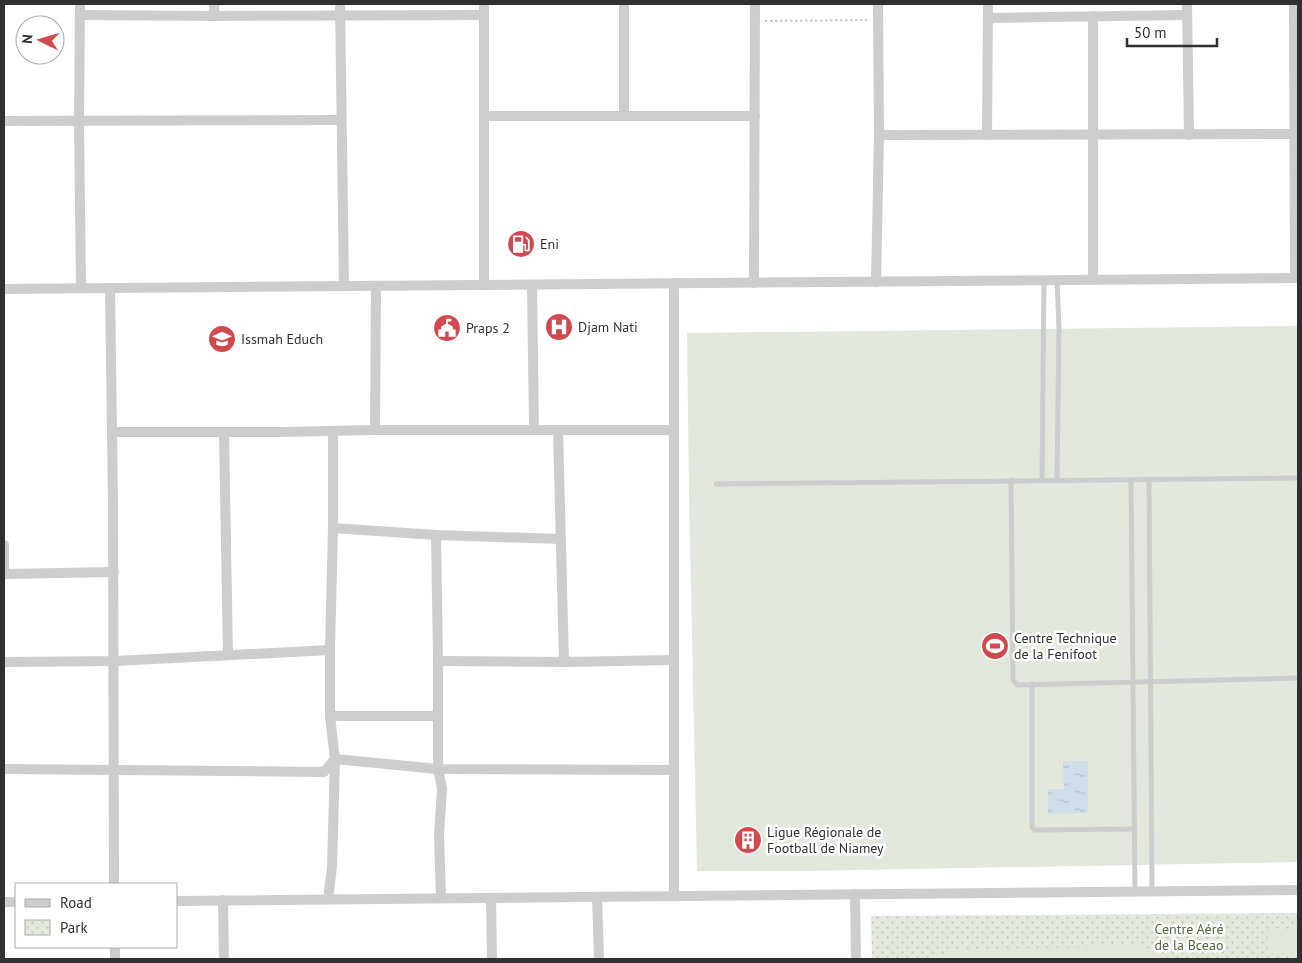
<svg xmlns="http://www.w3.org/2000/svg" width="1302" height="963" font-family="'PT Sans',sans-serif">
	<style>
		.park { fill: url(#park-dots) }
		.pitch { fill: #e3e8dd }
		.water { fill: url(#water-ripples) }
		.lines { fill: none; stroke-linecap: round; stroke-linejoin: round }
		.path { stroke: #c7c7c7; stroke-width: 2; stroke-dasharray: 2.5 2.5; stroke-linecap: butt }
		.lane { stroke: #cdcdcd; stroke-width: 5 }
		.street { stroke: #cdcdcd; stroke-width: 10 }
		.labels { text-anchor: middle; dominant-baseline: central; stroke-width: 5; stroke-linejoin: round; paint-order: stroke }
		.poi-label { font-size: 14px; fill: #303030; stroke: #fff; text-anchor: start }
		.park-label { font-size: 14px; fill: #536742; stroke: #fff }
	</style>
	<defs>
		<pattern id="park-dots" width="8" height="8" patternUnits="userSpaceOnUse" patternTransform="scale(1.25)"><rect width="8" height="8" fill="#e3e8dd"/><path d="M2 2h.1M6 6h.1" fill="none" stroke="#c3c7be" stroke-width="1.8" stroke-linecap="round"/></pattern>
		<pattern id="water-ripples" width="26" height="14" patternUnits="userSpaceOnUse" patternTransform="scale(1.25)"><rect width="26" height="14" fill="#cfdee9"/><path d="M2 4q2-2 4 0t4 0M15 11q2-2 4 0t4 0" fill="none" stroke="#b2bfc8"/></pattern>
	</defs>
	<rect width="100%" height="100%" fill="#fff"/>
	<path class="park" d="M1298,913V959H872L871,916Z"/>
	<g class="pitch">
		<path d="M1298,326V862L805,871H697L689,495L687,333Z"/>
		<rect x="1268" y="929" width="30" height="24"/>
		<path d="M1141,946L1162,954L1168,959H929L953,950Z"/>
	</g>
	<path class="water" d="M1063,761H1088V813L1048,814V789H1064Z"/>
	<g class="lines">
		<path class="path" d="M765,21L867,20"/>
		<g class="lane">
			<path d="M1011,480L1013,680L1017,685L1298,678"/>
			<path d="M1042,480L1044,280"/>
			<path d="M1057,480L1059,329L1057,280"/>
			<path d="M1131,480L1135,892"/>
			<path d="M1149,480L1152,891"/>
			<path d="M716,484L1298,478"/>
			<path d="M1032,684V828L1035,830L1135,829"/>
		</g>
		<g class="street">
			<path d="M80,4L79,122L81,288"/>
			<path d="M340,4L344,286"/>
			<path d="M484,4V285"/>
			<path d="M1187,4L1189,135"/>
			<path d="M1294,4L1295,278"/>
			<path d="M80,15L214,16L484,15"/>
			<path d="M214,16V4"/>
			<path d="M1093,16V280"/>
			<path d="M988,18L1187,15"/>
			<path d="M484,116H755"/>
			<path d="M624,116V4"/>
			<path d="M4,121L341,120"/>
			<path d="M879,135L1295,134"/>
			<path d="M987,135L988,4"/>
			<path d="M876,282L879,135L878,4"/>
			<path d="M754,283L755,4"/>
			<path d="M532,285L534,430"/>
			<path d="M110,288L113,504L114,884"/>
			<path d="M4,289L1298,278"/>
			<path d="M375,430L376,286"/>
			<path d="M558,430L564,662"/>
			<path d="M113,432H281L375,430H674"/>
			<path d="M224,432L228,655"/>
			<path d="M333,528L436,535L560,539"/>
			<path d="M436,535L438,661V769L442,789L439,835L441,898"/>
			<path d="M4,545V574"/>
			<path d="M4,574L114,572"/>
			<path d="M438,661L564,662L673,660"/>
			<path d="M4,662L115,661L330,650"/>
			<path d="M330,716H438"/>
			<path d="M4,769L324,772L335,759L438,769L673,770"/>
			<path d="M855,894L856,959"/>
			<path d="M674,896V283"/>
			<path d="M597,897L599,959"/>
			<path d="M491,898L492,959"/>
			<path d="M328,899L332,867L335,759L330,716V650L333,528V431"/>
			<path d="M223,900L224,959"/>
			<path d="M176,901L1298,890"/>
			<path d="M4,902H16"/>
			<path d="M115,947V959"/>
		</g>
	</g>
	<defs>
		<g id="fuel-disc" transform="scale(1.4375)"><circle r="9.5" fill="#d1484f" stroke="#fff"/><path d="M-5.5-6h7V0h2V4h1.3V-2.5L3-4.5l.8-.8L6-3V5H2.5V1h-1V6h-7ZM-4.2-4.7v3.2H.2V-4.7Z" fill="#fff"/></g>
		<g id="hospital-disc" transform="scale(1.4375)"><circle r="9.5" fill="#d1484f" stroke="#fff"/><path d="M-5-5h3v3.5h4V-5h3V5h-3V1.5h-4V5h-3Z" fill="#fff"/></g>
		<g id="civic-disc" transform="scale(1.4375)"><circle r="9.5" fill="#d1484f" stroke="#fff"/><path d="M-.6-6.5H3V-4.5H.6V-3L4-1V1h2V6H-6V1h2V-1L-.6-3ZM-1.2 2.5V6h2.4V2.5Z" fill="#fff"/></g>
		<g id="university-disc" transform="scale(1.4375)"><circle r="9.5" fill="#d1484f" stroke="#fff"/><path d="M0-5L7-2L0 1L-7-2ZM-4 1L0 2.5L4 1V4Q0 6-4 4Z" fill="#fff"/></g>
		<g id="stadium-disc" transform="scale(1.4375)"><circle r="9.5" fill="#d1484f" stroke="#fff"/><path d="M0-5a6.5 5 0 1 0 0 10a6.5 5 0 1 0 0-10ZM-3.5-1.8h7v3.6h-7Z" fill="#fff"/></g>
		<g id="building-disc" transform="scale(1.4375)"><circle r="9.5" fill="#d1484f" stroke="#fff"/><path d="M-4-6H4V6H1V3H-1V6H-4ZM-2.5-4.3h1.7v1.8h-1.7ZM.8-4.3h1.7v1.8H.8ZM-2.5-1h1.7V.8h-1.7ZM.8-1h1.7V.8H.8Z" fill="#fff"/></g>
	</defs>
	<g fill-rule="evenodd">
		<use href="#fuel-disc" x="521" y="244"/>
		<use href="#hospital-disc" x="559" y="327"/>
		<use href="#civic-disc" x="447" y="328"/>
		<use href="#university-disc" x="222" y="339"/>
		<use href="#stadium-disc" x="995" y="646"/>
		<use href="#building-disc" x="748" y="840"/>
	</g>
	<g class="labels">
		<g class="poi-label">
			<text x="540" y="244">Eni</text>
			<text x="578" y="327">Djam Nati</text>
			<text x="466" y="328">Praps 2</text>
			<text x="241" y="339">Issmah Educh</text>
			<text x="1014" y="638">Centre Technique<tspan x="1014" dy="16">de la Fenifoot</tspan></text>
			<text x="767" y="832">Ligue Régionale de<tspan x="767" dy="16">Football de Niamey</tspan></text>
		</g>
		<g class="park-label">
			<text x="1189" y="929">Centre Aéré<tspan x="1189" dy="16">de la Bceao</tspan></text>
		</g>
	</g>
	<rect width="1302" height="963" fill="none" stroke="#303030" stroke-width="10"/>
	<rect x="15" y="883" width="162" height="65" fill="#ffffff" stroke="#acacac"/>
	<rect x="25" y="899" width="25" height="8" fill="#cdcdcd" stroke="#acacac"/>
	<text x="60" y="908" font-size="15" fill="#303030">Road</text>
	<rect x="25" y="920" width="25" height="15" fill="url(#park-dots)" stroke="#acacac"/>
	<text x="60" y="933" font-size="15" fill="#303030">Park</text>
	<g transform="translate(40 40) rotate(275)"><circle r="24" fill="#ffffff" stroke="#acacac"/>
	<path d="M0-4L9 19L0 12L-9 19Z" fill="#d1484f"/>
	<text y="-8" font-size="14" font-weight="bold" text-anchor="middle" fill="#303030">N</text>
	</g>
	<path d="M1127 38v8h90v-8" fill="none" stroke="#303030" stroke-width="2.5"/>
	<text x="1134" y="38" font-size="15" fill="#303030" stroke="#ffffff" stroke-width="4" paint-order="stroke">50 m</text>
</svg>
